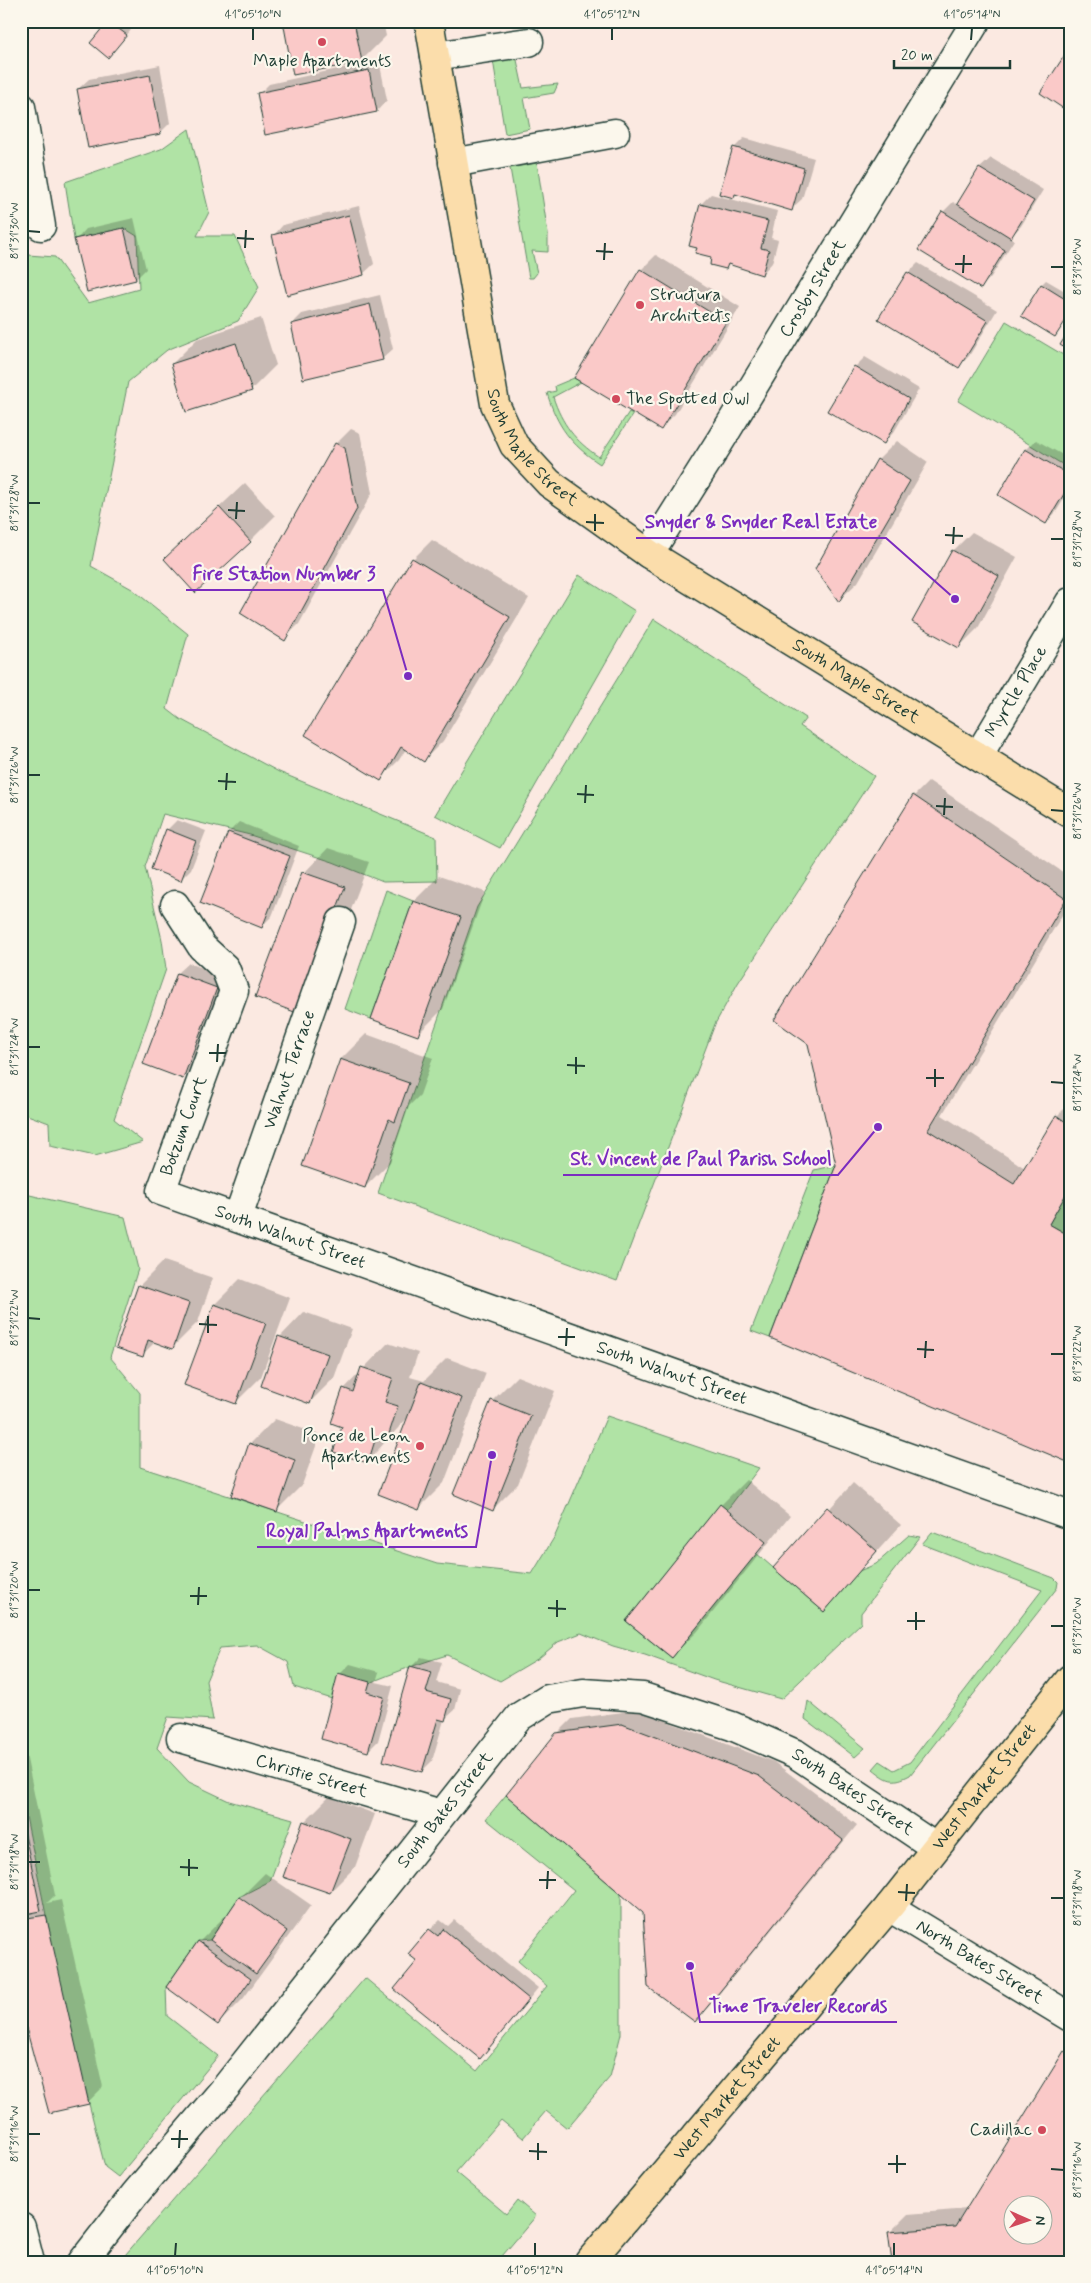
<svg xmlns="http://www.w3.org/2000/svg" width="1091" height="2283" font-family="Mynerve,sans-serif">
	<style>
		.green { fill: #b0e3a5; stroke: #68906c }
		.shadow { fill: #0003; fill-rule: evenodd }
		.building { fill: #fac9c8; stroke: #1f3d34; fill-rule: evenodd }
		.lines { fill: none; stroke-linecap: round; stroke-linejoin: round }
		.minor-casing { stroke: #1f3d34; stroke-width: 31 }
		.major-casing { stroke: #1f3d34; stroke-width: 31 }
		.minor { stroke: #fbf7ec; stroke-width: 28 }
		.major { stroke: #fbddab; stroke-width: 28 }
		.ticks { fill: none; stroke: #1f3d34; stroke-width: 2 }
		.poi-dot { fill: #d1495b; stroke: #fbf7ec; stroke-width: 2 }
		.labels { text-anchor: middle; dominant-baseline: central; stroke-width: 4.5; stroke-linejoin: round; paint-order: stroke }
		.poi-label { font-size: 18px; fill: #1f3d34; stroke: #fbf7ec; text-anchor: start }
		.street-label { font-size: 18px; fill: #1f3d34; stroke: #fbf7ec }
		.leader { fill: none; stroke: #7b2cbf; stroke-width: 2 }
		.callout-dot { fill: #7b2cbf; stroke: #fbf7ec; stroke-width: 2 }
		.callout-label { font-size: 19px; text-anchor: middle; font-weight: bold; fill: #7b2cbf; stroke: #fbf7ec; stroke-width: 4.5; stroke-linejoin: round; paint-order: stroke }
		.neatline { fill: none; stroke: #1f3d34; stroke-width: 2 }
		.ticks-label { font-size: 12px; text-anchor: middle; fill: #1f3d34 }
	</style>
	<rect width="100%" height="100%" fill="#fbe9e1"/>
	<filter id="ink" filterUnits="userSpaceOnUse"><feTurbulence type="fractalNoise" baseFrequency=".02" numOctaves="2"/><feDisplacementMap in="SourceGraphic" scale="10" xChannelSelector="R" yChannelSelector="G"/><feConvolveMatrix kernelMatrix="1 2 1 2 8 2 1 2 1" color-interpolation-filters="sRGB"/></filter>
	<g filter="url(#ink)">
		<g class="green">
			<path d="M513,57L517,60L523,88L558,84L554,93L524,98L530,129L505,134L493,60Z"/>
			<path d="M189,129L209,212L197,236H235L259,287L238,321L167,350L128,382L91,566L132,589L188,634L167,709L180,719L279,772L436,837L437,881L383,882L333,862L250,835L163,814L145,867L162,940L166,969L114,1119L143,1142L95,1156L50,1146L49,1123L22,1113L21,240L28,255L55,257L88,303L139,289L137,236L124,228L74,239L65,182L161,149Z"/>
			<path d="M537,163L548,234V252L532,251L537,273L533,278H529L510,168Z"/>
			<path d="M1006,321L1070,359V469L958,401Z"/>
			<path d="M574,378L581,382L553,397C562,424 575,441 599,457L629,412L633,414L600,464C571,445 557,426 547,393L556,391L555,386Z"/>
			<path d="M579,575L635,611L500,848L435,815Z"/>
			<path d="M654,619L806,718L800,726L874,776L738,983L715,1024L617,1281L378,1193L477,907Z"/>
			<path d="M386,890L413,901L371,1019L345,1009Z"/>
			<path d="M836,1165L770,1338L751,1331L814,1170Z"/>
			<path d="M1070,1187V1236L1049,1224Z"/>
			<path d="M21,1193L125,1217L138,1269L110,1357L140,1393V1467L437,1564L532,1574L555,1536L607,1416L759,1468L727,1510L720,1505L626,1621L672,1658L756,1553L824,1612L859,1571L876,1564L909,1535L920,1537L861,1613V1623L781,1699L714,1680L645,1655L613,1646L581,1633L558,1642L539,1658L500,1681L447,1655C407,1667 370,1682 332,1699L294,1687L288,1662L257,1645L220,1648L206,1681L213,1720L168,1717L157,1748L189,1782L229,1801L293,1819L270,1881L239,1897L210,1940L198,1941L166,1987L167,2016L218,2056L118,2177L105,2167L66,2013L21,1792Z"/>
			<path d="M932,1532L1054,1578L1058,1582L1057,1588L910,1775C893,1784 888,1781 873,1769L880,1761L894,1770L910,1762L1042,1590L922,1544Z"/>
			<path d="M808,1701L865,1748L855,1757L805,1719Z"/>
			<path d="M506,1795L621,1894V2034L610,2077L567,2128L546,2111L523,2138L501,2120L456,2172L506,2214L517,2200L536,2216L497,2262H119L365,1978L477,2071L547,1986L518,1961L574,1890L486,1819Z"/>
		</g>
		<g class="shadow">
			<path d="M110,21H121L131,30L113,51L92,43Z"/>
			<path d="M284,21H383L386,36L361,61Z"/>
			<path d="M379,60L387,100L377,111L266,134L259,94L269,84Z"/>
			<path d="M160,65L170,123L160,133L78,89L89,79Z"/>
			<path d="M744,138L814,158L802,199L791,209L737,193L734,197V148Z"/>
			<path d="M991,158L1043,190L1021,226L1010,237L1014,240L991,277L981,287L943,212L953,202L958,205L980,168Z"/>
			<path d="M711,194L777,211L771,238L778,240L772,263L762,274L730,263L726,268L713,256L701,204Z"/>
			<path d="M359,206L374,264L363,274L273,236L283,225Z"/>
			<path d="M134,218L146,269L136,279L76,240L86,229Z"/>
			<path d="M656,255L740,307L675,414L660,429L641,270Z"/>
			<path d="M918,263L997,310L969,356L959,366L908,273Z"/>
			<path d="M1046,280L1070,294V315L1055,336L1042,284Z"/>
			<path d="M380,295L393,349L382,359L292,324L302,314Z"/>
			<path d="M261,318L276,365L251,390L172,364L197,339Z"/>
			<path d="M865,357L919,389L894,432L884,442L855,367Z"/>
			<path d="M351,429L360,433L372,493L299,624L284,639L336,444Z"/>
			<path d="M1036,440L1070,459V489L1056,512L1046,522L1026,450Z"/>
			<path d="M897,441L928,462L858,582L839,600L878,460Z"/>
			<path d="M245,483L275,516L250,541L191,534Z"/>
			<path d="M972,532L1017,557L978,628L959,647L953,551Z"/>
			<path d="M432,540L529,598L443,741L424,760L406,749L399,760L380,779L413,559Z"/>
			<path d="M929,781L1070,877V902L942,1115L1025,1168L1057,1116L1070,1103V1197L1063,1209L1070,1213V1462L837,1165L914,796Z"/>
			<path d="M177,820L206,831L191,869L181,879L167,830Z"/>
			<path d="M239,822L299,846L272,916L261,927L201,903L229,832Z"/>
			<path d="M328,848L369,862L322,987L304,873Z"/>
			<path d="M439,876L485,892L443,1009L418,1034L414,901Z"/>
			<path d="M189,963L226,977L193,1068L182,1078L145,1064L178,973Z"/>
			<path d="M366,1034L433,1058L420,1095L409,1106L390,1162L365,1187L303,1165L341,1059Z"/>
			<path d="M164,1261L213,1278L198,1322L173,1347L156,1341L142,1355L139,1286Z"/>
			<path d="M240,1279L290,1298L261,1377L236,1402L186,1384L215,1304Z"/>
			<path d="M304,1312L352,1329L334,1378L309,1403L280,1337Z"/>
			<path d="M388,1343L418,1353L410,1377L424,1381L447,1358L486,1373L444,1483L419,1508L410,1415L367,1462L343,1426L344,1389Z"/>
			<path d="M517,1376L555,1391L518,1484L493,1509L492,1401Z"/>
			<path d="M275,1419L320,1435L302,1485L277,1510L250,1444Z"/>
			<path d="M746,1480L790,1516L697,1632L672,1656L721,1505Z"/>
			<path d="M853,1483L901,1525L824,1610L775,1568Z"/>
			<path d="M421,1657L442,1662L436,1682L460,1689L455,1710L444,1720L432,1761L422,1771L411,1667Z"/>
			<path d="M350,1664L379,1672L376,1682L393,1686L378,1741L368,1751L340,1674Z"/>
			<path d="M637,1710L774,1762L857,1825L710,2005L695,2020L557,1734L572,1719Z"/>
			<path d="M21,1730L55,1895L47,1903L61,1900L103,2087L88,2102L21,2004Z"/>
			<path d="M329,1797L375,1814L355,1867L330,1892L304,1822Z"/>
			<path d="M265,1873L311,1905L243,1999L218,2024L168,1987L199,1942L224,1917L226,1918L240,1898Z"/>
			<path d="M440,1920L448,1926L454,1920L538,1988L490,2047L419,1961L430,1930Z"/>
			<path d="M1070,2047V2262L889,2233L908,2214L967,2209ZM1014,2206H1044V2236H1014Z"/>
		</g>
		<g class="building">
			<path d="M108,21L127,35L108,58L90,43Z"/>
			<path d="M283,21H354L362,62L293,75Z"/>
			<path d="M1066,53L1070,55V113L1040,93Z"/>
			<path d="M369,70L377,112L265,135L257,93Z"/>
			<path d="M150,75L161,134L88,148L77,89Z"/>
			<path d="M733,147L804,168L792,211L735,194L734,198L719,194Z"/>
			<path d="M979,168L1034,201L1011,238L957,204Z"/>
			<path d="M700,204L768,221L761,248L769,250L762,275L728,264L726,269L710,265L711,257L695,253L697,248L689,246Z"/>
			<path d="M942,211L1005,250L981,289L918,250Z"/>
			<path d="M349,215L364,275L287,295L272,235Z"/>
			<path d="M124,228L136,280L87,292L74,239Z"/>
			<path d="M640,269L726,322L661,430L574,378Z"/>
			<path d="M907,272L988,321L959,368L878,319Z"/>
			<path d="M1041,284L1070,302V314L1055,337L1021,316Z"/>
			<path d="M370,304L383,360L303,379L291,324Z"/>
			<path d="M1070,329V351L1060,345Z"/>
			<path d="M236,343L252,391L186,412L171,364Z"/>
			<path d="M854,366L909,399L884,444L827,411Z"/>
			<path d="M335,443L345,448L357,509L285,641L240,613Z"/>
			<path d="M1025,449L1070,475V484L1046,524L998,495Z"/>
			<path d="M877,459L910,481L839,602L815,569Z"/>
			<path d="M219,507L251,542L195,593L164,559Z"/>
			<path d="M952,550L999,576L959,648L912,622Z"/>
			<path d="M412,558L510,617L424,762L401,747L381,781L305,735Z"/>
			<path d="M913,795L1066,899L928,1130L1014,1184L1056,1115L1070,1125V1187L1049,1224L1070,1236V1463L770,1338L836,1165L808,1044L774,1020Z"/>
			<path d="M166,829L196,841L181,881L151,869Z"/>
			<path d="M228,832L290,856L262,928L200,903Z"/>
			<path d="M302,872L345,887L297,1013L255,997Z"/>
			<path d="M413,901L461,917L418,1036L371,1019Z"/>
			<path d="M177,973L217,988L183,1079L143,1064Z"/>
			<path d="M340,1059L409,1083L395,1122L389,1119L365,1188L302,1166Z"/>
			<path d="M138,1285L189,1303L173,1349L148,1340L143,1357L116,1348Z"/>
			<path d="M214,1304L266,1323L236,1404L184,1385Z"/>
			<path d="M278,1336L328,1354L310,1404L261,1386Z"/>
			<path d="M361,1367L393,1378L385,1402L398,1406L387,1440L376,1437L368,1463L333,1452L342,1427L331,1423L343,1388L353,1392Z"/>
			<path d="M421,1382L462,1398L419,1510L378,1494Z"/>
			<path d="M491,1400L531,1416L493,1511L453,1494Z"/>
			<path d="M249,1443L295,1460L277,1512L231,1496Z"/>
			<path d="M720,1504L766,1542L672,1658L626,1621Z"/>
			<path d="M827,1507L877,1551L824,1612L773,1568Z"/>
			<path d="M410,1666L432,1672L426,1692L451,1699L445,1721L438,1719L422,1772L383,1761Z"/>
			<path d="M338,1673L370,1682L367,1692L384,1697L368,1752L321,1739Z"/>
			<path d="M622,1724L759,1776L843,1840L695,2022L648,1987L643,1913L506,1795L556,1733Z"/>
			<path d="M21,1816L41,1911L21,1915Z"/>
			<path d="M303,1821L351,1839L330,1893L283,1877Z"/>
			<path d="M239,1897L287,1931L256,1974L210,1940Z"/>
			<path d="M46,1915L89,2104L49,2113L21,2009V1919Z"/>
			<path d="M429,1929L438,1936L443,1929L529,1999L480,2059L394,1989L417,1961L408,1954Z"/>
			<path d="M198,1941L251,1979L218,2025L166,1987Z"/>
			<path d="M1064,2051L1070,2055V2262H892L888,2232L955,2227ZM1014,2206H1044V2236H1014Z"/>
		</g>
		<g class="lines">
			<g class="minor-casing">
				<g id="minor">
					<path d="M435,56L529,42"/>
					<path d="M21,107L41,226"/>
					<path d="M453,163L615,133"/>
					<path id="s1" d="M649,554L722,438L976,21"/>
					<path id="s2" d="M978,756L1070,602"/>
					<path id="s3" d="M175,905L202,947L225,968L234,991L161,1191L1070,1515"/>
					<path id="s4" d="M238,1217L341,922"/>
					<path id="s5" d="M181,1738L441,1814"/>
					<path id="s6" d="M889,1907L1070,2017"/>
					<path d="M21,2227L30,2262"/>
					<path id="s7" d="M82,2262L135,2194L226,2087L519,1717L548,1699L583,1693L643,1697L732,1726L796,1754L935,1847"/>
				</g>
			</g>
			<g class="major-casing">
				<g id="major">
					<path id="s8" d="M429,21L495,404L514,445L549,483L649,554L1070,813"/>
					<path id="s9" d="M589,2262L889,1907L1070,1679"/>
				</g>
			</g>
			<use href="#minor" class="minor"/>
			<use href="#major" class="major"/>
		</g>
	</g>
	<path class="ticks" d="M253,40V28M612,40V28M971,40L972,28M28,231L40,232M237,238L254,239M245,248L246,230M596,251L613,252M604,260L605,243M955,264H972M1051,267H1064M963,273L964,255M28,503H40M228,510L245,511M236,519L237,502M586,522L604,523M595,531V514M945,535L963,536M1051,539H1064M953,544L954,527M28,775H40M218,781L236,782M226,790L227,773M577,794L594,795M585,803L586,785M936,806L953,807M1051,810L1064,811M944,815L945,798M28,1047H40M209,1053H226M217,1062L218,1044M567,1065L585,1066M576,1074V1057M926,1078H944M1051,1082L1064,1083M935,1087V1069M28,1318L40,1319M199,1324L217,1325M208,1333V1316M558,1337H575M566,1346L567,1328M917,1349L934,1350M1051,1354H1064M925,1358L926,1341M28,1590H40M190,1596H207M198,1605L199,1587M548,1608L566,1609M557,1617V1600M907,1621H925M1051,1626H1064M916,1630V1612M28,1862H40M180,1867L198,1868M189,1876V1859M539,1880H556M547,1889L548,1871M898,1892L915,1893M1051,1898H1064M906,1901L907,1884M28,2134H40M171,2139H188M179,2148L180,2130M529,2151L547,2152M538,2160V2143M888,2164H906M1051,2169L1064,2170M897,2173V2155M175,2256L176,2243M535,2256V2243M894,2256V2243"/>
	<g class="poi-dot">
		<circle cx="322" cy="42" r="5"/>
		<circle cx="640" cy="305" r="5"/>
		<circle cx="616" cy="399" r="5"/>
		<circle cx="420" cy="1446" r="5"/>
		<circle cx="1042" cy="2130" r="5"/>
	</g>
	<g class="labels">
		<g class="poi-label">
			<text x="322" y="61" text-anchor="middle">Maple Apartments</text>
			<text x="650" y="295">Structura<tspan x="650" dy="21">Architects</tspan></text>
			<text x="626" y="399">The Spotted Owl</text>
			<text x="410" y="1436" text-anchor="end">Ponce de Leon<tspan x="410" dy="21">Apartments</tspan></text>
			<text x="1032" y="2130" text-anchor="end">Cadillac</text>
		</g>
		<g class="street-label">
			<text stroke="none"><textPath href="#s1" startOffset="312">Crosby Street</textPath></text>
			<text stroke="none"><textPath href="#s8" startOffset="446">South Maple Street</textPath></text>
			<text stroke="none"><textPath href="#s8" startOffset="851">South Maple Street</textPath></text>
			<text stroke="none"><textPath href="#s2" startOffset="75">Myrtle Place</textPath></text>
			<text stroke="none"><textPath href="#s4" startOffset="156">Walnut Terrace</textPath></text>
			<text transform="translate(184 1126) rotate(-70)">Botzum Court</text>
			<text stroke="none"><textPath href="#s3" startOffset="456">South Walnut Street</textPath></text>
			<text stroke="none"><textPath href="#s3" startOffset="861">South Walnut Street</textPath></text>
			<text stroke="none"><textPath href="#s5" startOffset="136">Christie Street</textPath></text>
			<text stroke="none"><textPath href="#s9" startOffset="618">West Market Street</textPath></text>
			<text stroke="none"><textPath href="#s7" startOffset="1060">South Bates Street</textPath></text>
			<text stroke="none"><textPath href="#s7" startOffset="580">South Bates Street</textPath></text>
			<text stroke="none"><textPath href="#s6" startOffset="106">North Bates Street</textPath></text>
			<text stroke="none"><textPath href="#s9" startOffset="214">West Market Street</textPath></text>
		</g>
	</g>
	<path class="leader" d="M955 599L886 538H636M408 676L383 590H186M878 1127L838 1175H563M492 1455L476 1547H257M690 1966L700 2022H897"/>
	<g class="callout-dot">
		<circle cx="955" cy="599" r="5"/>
		<circle cx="408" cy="676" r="5"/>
		<circle cx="878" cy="1127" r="5"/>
		<circle cx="492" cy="1455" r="5"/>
		<circle cx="690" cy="1966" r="5"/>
	</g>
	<g class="callout-label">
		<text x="761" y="528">Snyder &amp; Snyder Real Estate</text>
		<text x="284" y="580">Fire Station Number 3</text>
		<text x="701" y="1165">St. Vincent de Paul Parish School</text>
		<text x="367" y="1537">Royal Palms Apartments</text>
		<text x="798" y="2012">Time Traveler Records</text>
	</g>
	<rect width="1091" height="2283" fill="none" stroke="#fbf7ec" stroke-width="55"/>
	<g transform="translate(1028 2220) rotate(92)"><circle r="24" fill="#fbf7ec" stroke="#a3ada2"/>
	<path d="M0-4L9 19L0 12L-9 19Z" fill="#d1495b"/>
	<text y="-8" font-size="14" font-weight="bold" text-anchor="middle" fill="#1f3d34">N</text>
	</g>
	<path d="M894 60v8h116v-8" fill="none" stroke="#1f3d34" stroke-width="2.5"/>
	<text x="901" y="60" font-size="15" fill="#1f3d34" stroke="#fbf7ec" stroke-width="4" paint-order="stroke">20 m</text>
	<rect x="28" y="28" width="1036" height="2228" class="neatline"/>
	<g class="ticks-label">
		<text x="253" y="18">41°05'10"N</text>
		<text x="612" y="18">41°05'12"N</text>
		<text x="972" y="18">41°05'14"N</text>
		<text transform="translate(14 231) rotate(-90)" y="4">81°31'30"W</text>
		<text transform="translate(1077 267) rotate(-90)" y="4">81°31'30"W</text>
		<text transform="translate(14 503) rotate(-90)" y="4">81°31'28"W</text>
		<text transform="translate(1077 539) rotate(-90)" y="4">81°31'28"W</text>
		<text transform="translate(14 775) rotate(-90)" y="4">81°31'26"W</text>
		<text transform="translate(1077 811) rotate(-90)" y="4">81°31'26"W</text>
		<text transform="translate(14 1047) rotate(-90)" y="4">81°31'24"W</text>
		<text transform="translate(1077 1083) rotate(-90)" y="4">81°31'24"W</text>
		<text transform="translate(14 1318) rotate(-90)" y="4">81°31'22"W</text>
		<text transform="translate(1077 1354) rotate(-90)" y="4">81°31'22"W</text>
		<text transform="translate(14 1590) rotate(-90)" y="4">81°31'20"W</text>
		<text transform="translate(1077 1626) rotate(-90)" y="4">81°31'20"W</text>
		<text transform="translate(14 1862) rotate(-90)" y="4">81°31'18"W</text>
		<text transform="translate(1077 1898) rotate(-90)" y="4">81°31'18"W</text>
		<text transform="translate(14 2134) rotate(-90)" y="4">81°31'16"W</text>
		<text transform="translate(1077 2170) rotate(-90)" y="4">81°31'16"W</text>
		<text x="175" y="2274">41°05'10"N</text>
		<text x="535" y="2274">41°05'12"N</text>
		<text x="894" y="2274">41°05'14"N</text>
	</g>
</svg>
